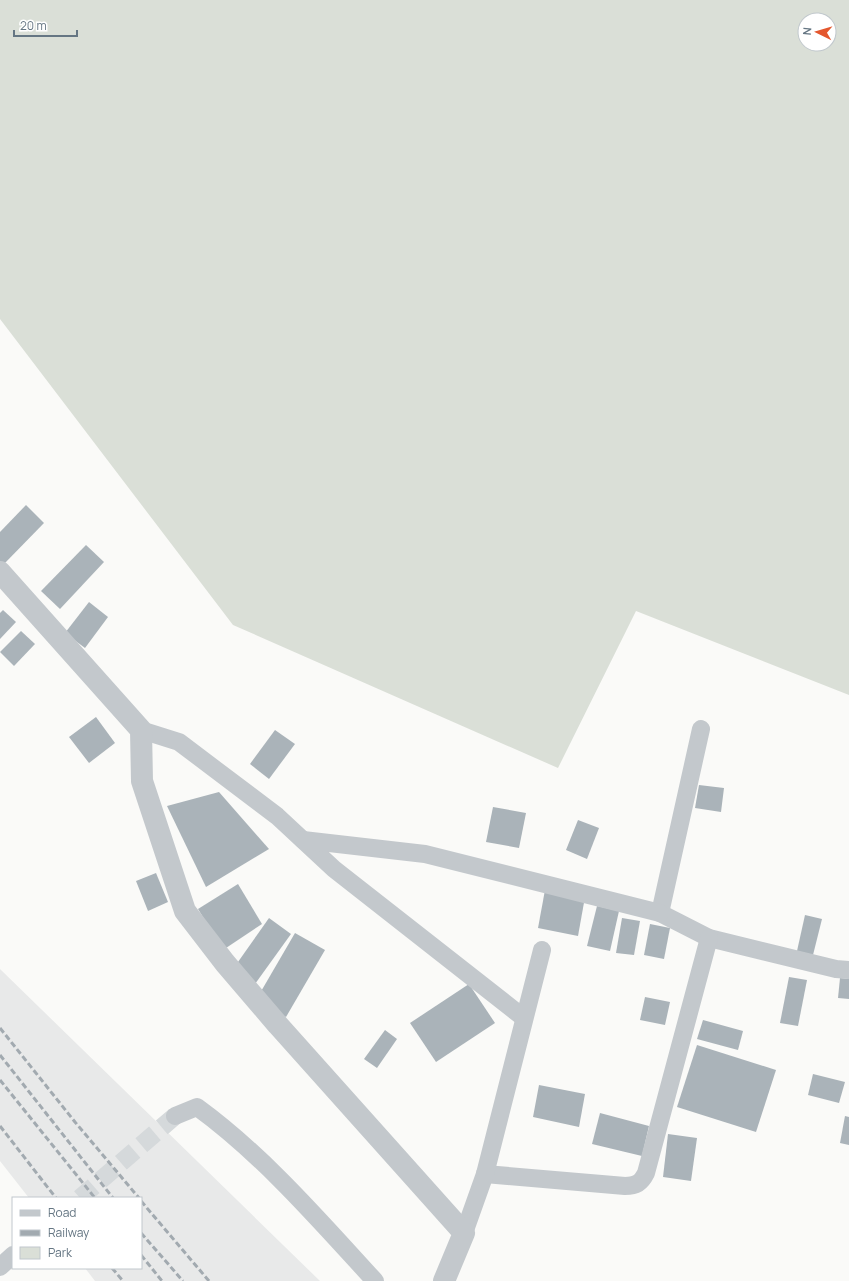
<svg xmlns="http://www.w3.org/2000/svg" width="849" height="1281" font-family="Manrope,sans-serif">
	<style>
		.built { fill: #e8e9e9 }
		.green { fill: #dadfd7; fill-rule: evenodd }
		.building { fill: #aab3b9 }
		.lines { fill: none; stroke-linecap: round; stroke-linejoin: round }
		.minor-tunnel { stroke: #d5d9db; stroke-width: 18; stroke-dasharray: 18 9; stroke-linecap: butt }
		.minor { stroke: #c3c8cc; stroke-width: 18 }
		.tertiary { stroke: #c3c8cc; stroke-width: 22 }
		.rail { stroke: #a2aab0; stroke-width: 3; stroke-dasharray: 6 3; stroke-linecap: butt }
	</style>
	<rect width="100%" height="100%" fill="#fafaf8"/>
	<path class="built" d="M0,969L320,1281H95L85,1268H141V1198H29L0,1161Z"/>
	<path class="green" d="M0,0H849V695L636,611L558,768L233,625L0,319ZM805,20H829V44H805Z"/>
	<g class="building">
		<path d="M26,505L44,523L4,564L0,561V532Z"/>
		<path d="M86,545L104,562L60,609L41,591Z"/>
		<path d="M89,602L108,617L85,648L65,633Z"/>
		<path d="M3,610L16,622L0,639V613Z"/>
		<path d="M21,631L35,644L14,666L0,652Z"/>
		<path d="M96,717L115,743L89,763L69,737Z"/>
		<path d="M275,730L295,744L269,779L250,764Z"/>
		<path d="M699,785L724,788L721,812L695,808Z"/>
		<path d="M219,792L269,849L206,887L167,806Z"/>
		<path d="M493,807L526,813L519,848L486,842Z"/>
		<path d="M578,820L599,828L587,859L566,850Z"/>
		<path d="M156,873L168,902L148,911L136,881Z"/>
		<path d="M238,884L262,924L223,950L198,909Z"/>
		<path d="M545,890L585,897L578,936L538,928Z"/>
		<path d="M597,906L619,911L610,951L587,946Z"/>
		<path d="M805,915L822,919L813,955L797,951Z"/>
		<path d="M269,918L291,934L255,984L233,969Z"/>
		<path d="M622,918L640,921L634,955L616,953Z"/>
		<path d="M650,924L670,928L664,959L644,955Z"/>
		<path d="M295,933L325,950L286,1017L256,1000Z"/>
		<path d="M789,977L807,980L798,1026L780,1023Z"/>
		<path d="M840,978L849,979V999L838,998Z"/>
		<path d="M469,984L495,1023L436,1062L410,1023Z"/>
		<path d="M645,997L670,1002L665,1025L640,1020Z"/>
		<path d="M703,1020L743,1031L738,1050L697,1039Z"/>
		<path d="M385,1030L397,1039L377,1068L364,1059Z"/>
		<path d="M697,1045L776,1070L756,1132L677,1107Z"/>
		<path d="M813,1074L845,1082L839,1103L808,1095Z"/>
		<path d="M539,1085L585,1094L579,1127L533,1117Z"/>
		<path d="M600,1113L649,1126L642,1156L592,1144Z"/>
		<path d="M845,1116L849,1117V1145L840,1143Z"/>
		<path d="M668,1134L697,1138L691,1181L663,1177Z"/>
	</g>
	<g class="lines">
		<path class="minor-tunnel" d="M80,1198L175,1116"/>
		<g class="minor">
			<path d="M701,729L660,913L709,938L836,969L849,970"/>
			<path d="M141,730L179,742L277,816L334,869L524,1018"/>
			<path d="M303,840L425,854L660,913"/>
			<path d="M175,1116L197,1107C263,1155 320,1221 375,1281"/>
			<path d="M485,1174L625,1186C636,1186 641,1183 646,1173L709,938"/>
			<path d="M464,1233L485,1174L542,950"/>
			<path d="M0,1267L13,1255"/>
		</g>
		<path class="tertiary" d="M0,572L141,730L142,781L185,911L225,963L278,1025L464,1233L444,1281"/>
		<g class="rail">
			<path d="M0,1028L75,1122L139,1198"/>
			<path d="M0,1055L113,1198"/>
			<path d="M0,1080L95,1198"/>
			<path d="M0,1126L56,1198"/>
			<path d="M141,1201L209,1281"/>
			<path d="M141,1233L183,1281"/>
			<path d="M141,1255L162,1281"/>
			<path d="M112,1268L123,1281"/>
		</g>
	</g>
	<rect x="12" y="1197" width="130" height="72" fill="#ffffff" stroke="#c1c8cd"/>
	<rect x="20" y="1210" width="20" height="6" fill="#c3c8cc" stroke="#c1c8cd"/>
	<text x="48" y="1217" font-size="12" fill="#657683">Road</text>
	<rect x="20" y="1230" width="20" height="6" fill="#a2aab0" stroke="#c1c8cd"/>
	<text x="48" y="1237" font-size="12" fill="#657683">Railway</text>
	<rect x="20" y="1247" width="20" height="12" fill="#dadfd7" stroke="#c1c8cd"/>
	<text x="48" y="1257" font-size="12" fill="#657683">Park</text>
	<g transform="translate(817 32) rotate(275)"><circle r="19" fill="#ffffff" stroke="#c1c8cd"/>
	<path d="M0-3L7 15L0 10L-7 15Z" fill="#e4572e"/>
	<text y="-6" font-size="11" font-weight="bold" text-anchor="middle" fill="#657683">N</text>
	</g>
	<path d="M14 30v6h63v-6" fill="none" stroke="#657683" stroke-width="2"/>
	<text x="20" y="30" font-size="12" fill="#657683" stroke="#ffffff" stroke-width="3" paint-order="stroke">20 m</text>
</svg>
